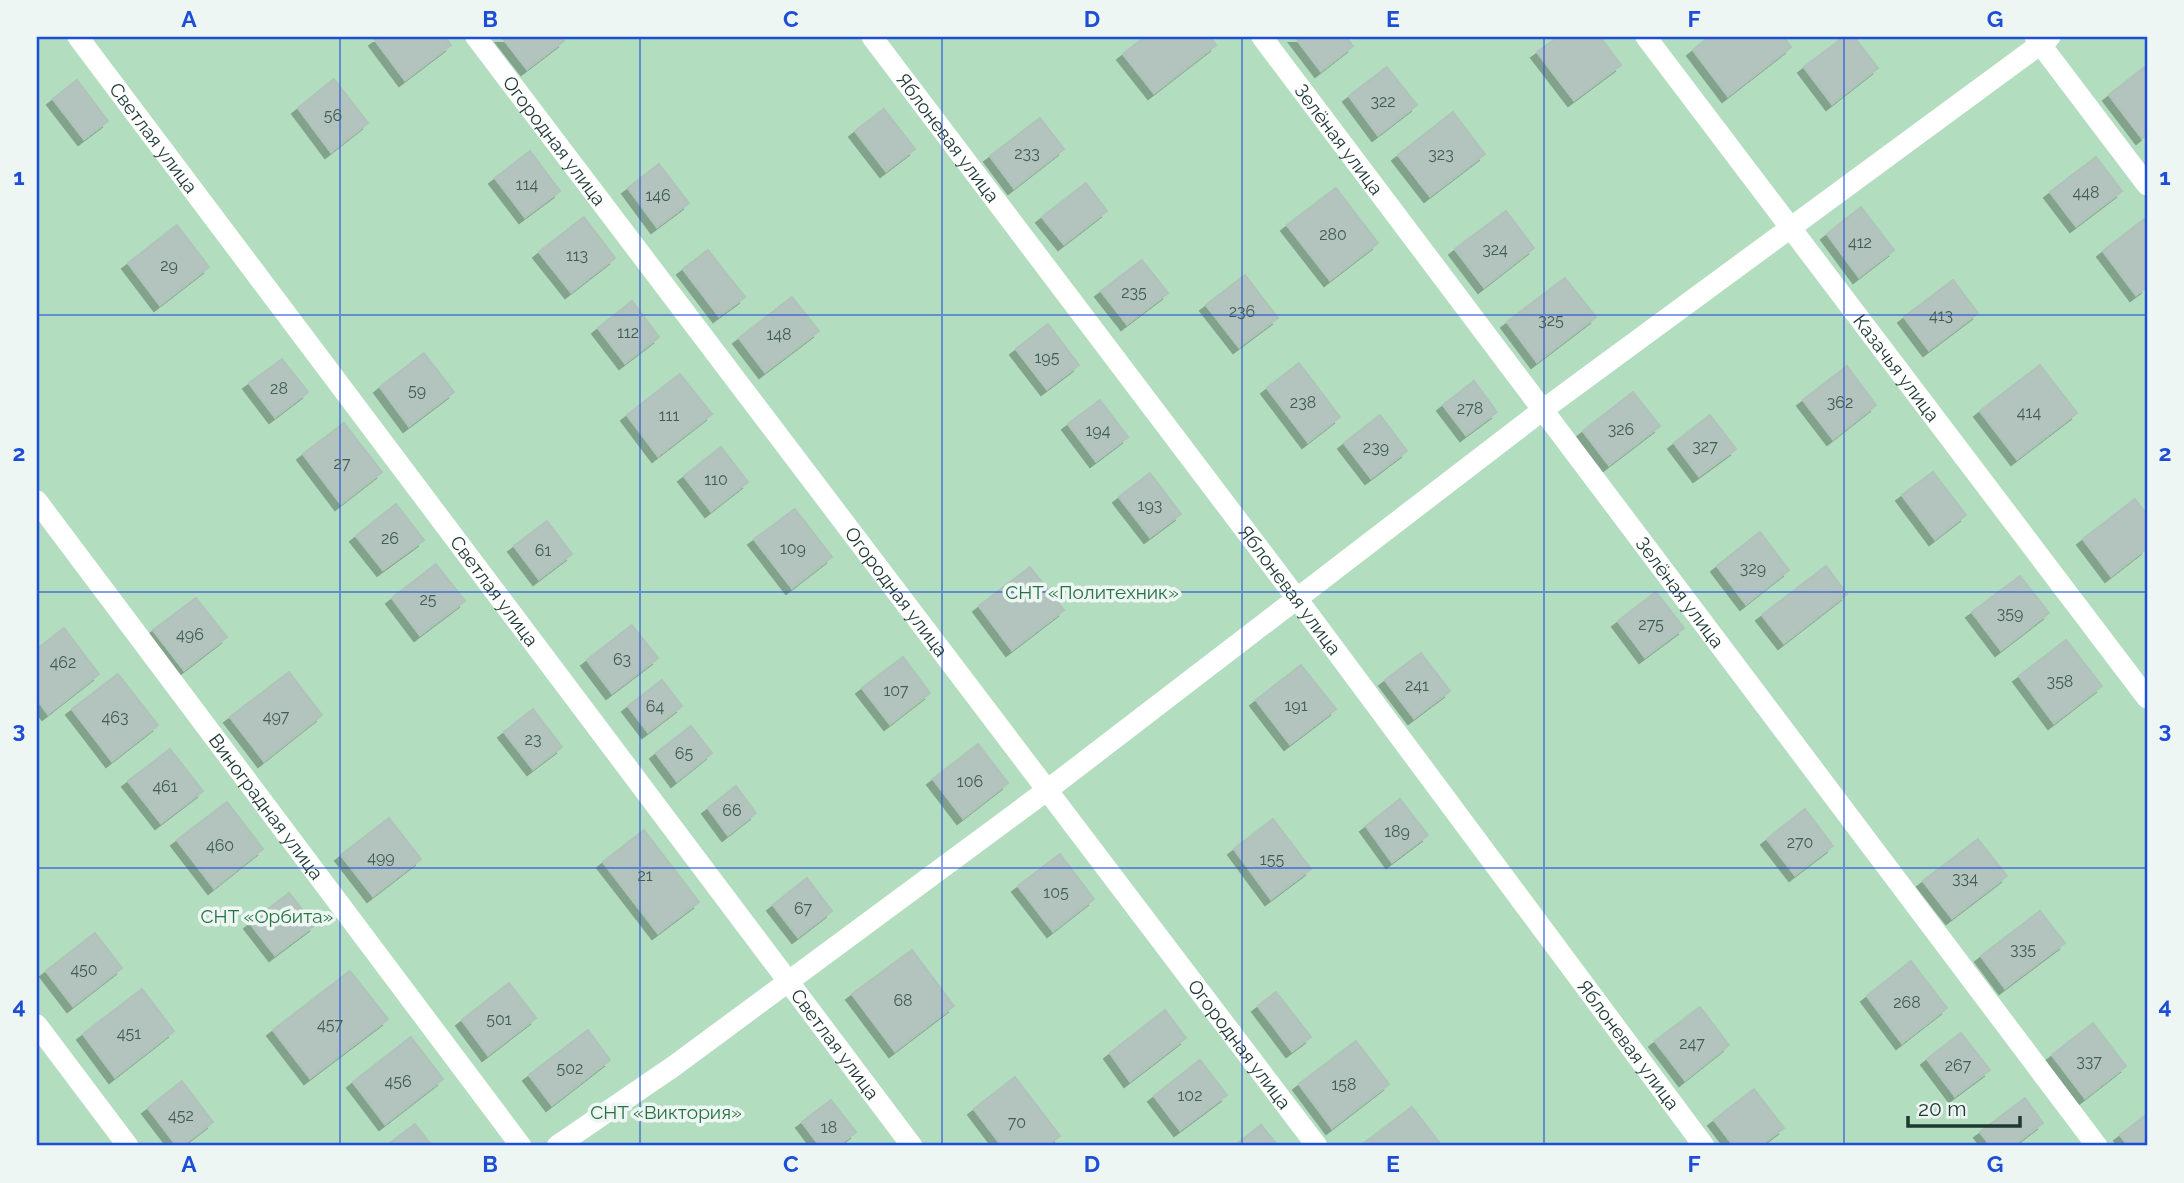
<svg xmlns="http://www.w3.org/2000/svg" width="2184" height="1183" font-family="Raleway,sans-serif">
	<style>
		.green { fill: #b3ddbf }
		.building { fill: #b2c4bd; stroke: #afc3bb; stroke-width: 2; filter: url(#shadow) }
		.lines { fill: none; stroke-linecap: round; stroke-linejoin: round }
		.minor { stroke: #fff; stroke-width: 21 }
		.grid { fill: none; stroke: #1d4ed8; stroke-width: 2; stroke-opacity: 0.55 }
		.labels { text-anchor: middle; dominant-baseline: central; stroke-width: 7; stroke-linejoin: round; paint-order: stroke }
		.number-label { font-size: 16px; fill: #435c56 }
		.street-label { font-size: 19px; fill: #1e3933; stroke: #edf6f2 }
		.park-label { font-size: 19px; fill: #267245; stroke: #edf6f2 }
		.neatline { fill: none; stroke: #1d4ed8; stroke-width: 2.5 }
		.grid-label { font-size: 23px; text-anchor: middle; font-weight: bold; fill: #1d4ed8 }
	</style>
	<defs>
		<filter id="shadow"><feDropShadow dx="-6" dy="6" stdDeviation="0" flood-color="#0004"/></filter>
	</defs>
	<rect width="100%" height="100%" fill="#dceae4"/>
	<rect class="green" x="37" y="37" width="2110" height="1109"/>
	<g class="building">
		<path d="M379,37H445L451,45L405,80L375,40Z"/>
		<path d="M502,37H560L564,41L527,69Z"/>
		<path d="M1145,37H1210L1216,45L1154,93L1123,54Z"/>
		<path d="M1295,37H1346L1353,46L1321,71Z"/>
		<path d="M1558,37H1600L1621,65L1574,100L1537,52Z"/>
		<path d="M1709,37H1784L1791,47L1728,96L1693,50Z"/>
		<path d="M1844,37H1854L1878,68L1832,104L1804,67Z"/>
		<path d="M2147,65V134L2142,138L2109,95Z"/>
		<path d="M1387,67L1417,105L1378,135L1349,96Z"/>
		<path d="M334,79L368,123L331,152L298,108Z"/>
		<path d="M77,80L108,121L84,139L53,99Z"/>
		<path d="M884,109L915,149L886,171L855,131Z"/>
		<path d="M1453,112L1485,154L1430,196L1398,155Z"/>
		<path d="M1040,118L1064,149L1014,188L990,156Z"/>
		<path d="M530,151L560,191L525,217L495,178Z"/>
		<path d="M2096,157L2122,191L2076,226L2050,192Z"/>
		<path d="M659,164L689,203L657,227L628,188Z"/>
		<path d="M1086,183L1107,211L1064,244L1042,217Z"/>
		<path d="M1336,188L1378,243L1330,280L1287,225Z"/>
		<path d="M1861,207L1894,250L1859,277L1827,234Z"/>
		<path d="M1506,211L1534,248L1484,287L1455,249Z"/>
		<path d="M584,217L615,258L571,292L539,252Z"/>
		<path d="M2147,217V287L2136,295L2103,251Z"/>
		<path d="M177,225L209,267L160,305L128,263Z"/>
		<path d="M708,250L745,297L719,316L683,269Z"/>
		<path d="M1142,260L1168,293L1127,324L1101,291Z"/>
		<path d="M1245,275L1278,318L1239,347L1206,305Z"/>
		<path d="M1565,278L1596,317L1537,362L1507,322Z"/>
		<path d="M1953,280L1978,313L1929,350L1904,317Z"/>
		<path d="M792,297L819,331L765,372L739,338Z"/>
		<path d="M632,301L659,337L625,363L598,328Z"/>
		<path d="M1048,324L1079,365L1047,389L1016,349Z"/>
		<path d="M424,353L454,392L409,426L380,387Z"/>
		<path d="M282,359L308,392L275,417L249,383Z"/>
		<path d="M1299,363L1340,417L1308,442L1267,388Z"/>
		<path d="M2040,365L2077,413L2017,459L1980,411Z"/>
		<path d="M1847,366L1876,405L1833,439L1803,400Z"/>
		<path d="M680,374L712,414L658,456L627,415Z"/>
		<path d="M1474,381L1497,412L1466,435L1443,405Z"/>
		<path d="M1633,392L1660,426L1609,465L1583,431Z"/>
		<path d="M1100,400L1128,437L1096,461L1068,424Z"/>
		<path d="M1380,415L1407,451L1371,478L1344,443Z"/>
		<path d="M1710,415L1736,449L1699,476L1674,443Z"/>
		<path d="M344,423L382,472L341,504L303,454Z"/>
		<path d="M721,447L748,482L711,511L684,476Z"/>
		<path d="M1933,472L1966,515L1935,539L1902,495Z"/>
		<path d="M1150,473L1181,514L1150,537L1119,497Z"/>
		<path d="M2135,499L2147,515V548L2111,576L2083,539Z"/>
		<path d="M396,504L424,540L383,570L356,536Z"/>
		<path d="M795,509L832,557L792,588L754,539Z"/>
		<path d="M547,521L572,554L539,579L514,546Z"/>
		<path d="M1760,532L1789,570L1746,604L1717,566Z"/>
		<path d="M436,564L465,601L420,635L392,598Z"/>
		<path d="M1826,566L1847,594L1784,643L1762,615Z"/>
		<path d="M1030,567L1064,610L1012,650L979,606Z"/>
		<path d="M2020,576L2049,613L2001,650L1972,612Z"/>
		<path d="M1656,592L1684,628L1645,657L1618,621Z"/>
		<path d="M196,598L227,637L184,670L153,630Z"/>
		<path d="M632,625L658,658L612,693L587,660Z"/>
		<path d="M64,628L99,674L48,714L37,699V649Z"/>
		<path d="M2066,640L2102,686L2054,723L2019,676Z"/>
		<path d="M1421,653L1450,691L1414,718L1385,680Z"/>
		<path d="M903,657L930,693L890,724L862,688Z"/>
		<path d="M1301,665L1336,709L1290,744L1256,700Z"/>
		<path d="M289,672L322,715L264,761L230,717Z"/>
		<path d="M118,674L158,725L112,761L72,709Z"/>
		<path d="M662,680L682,706L648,732L628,706Z"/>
		<path d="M533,709L562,747L533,769L504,732Z"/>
		<path d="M691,726L712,753L677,781L656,753Z"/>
		<path d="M978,744L1008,783L963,818L933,779Z"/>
		<path d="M170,749L203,791L161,823L128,781Z"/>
		<path d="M736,786L756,813L728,835L708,808Z"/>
		<path d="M1400,799L1428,835L1392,862L1366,826Z"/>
		<path d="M227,802L263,849L214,888L177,840Z"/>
		<path d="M1805,809L1833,846L1795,875L1767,839Z"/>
		<path d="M389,818L421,859L373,896L341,855Z"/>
		<path d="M1273,819L1311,869L1271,899L1234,849Z"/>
		<path d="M644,830L699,902L658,933L603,862Z"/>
		<path d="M1978,839L2007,876L1952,918L1923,881Z"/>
		<path d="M1060,854L1094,899L1053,931L1018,886Z"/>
		<path d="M807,878L832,911L798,937L773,905Z"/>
		<path d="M289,893L315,925L275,955L250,923Z"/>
		<path d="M2040,911L2065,943L2005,988L1981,956Z"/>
		<path d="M95,933L122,968L73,1006L46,971Z"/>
		<path d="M912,950L954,1006L895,1051L852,994Z"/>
		<path d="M1911,961L1947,1008L1902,1043L1867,996Z"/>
		<path d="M350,971L388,1019L310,1078L273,1030Z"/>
		<path d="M509,983L536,1018L488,1055L462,1020Z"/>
		<path d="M142,989L174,1031L115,1077L83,1034Z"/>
		<path d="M1276,992L1311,1037L1292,1051L1258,1006Z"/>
		<path d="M1700,1007L1729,1045L1685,1080L1655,1041Z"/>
		<path d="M1165,1010L1186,1038L1130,1081L1110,1053Z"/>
		<path d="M2093,1023L2126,1066L2085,1098L2052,1055Z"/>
		<path d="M588,1030L610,1060L552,1105L529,1075Z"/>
		<path d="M1961,1033L1990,1070L1955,1096L1927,1059Z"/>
		<path d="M411,1037L443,1079L385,1124L353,1082Z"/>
		<path d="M1356,1041L1389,1084L1332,1128L1299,1084Z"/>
		<path d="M1200,1060L1227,1095L1180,1130L1154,1096Z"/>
		<path d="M1015,1077L1060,1136L1046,1146H1002L974,1109Z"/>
		<path d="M182,1081L213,1122L182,1146H177L148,1108Z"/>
		<path d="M1754,1089L1784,1128L1760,1146H1734L1714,1120Z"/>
		<path d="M2025,1098L2043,1123L2013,1146H1991L1980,1132Z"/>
		<path d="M831,1100L856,1132L838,1146H820L802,1122Z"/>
		<path d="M1412,1107L1442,1146H1360Z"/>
		<path d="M2147,1114V1146H2129L2120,1135Z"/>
		<path d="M415,1124L432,1146H386Z"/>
		<path d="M1261,1125L1278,1146H1234Z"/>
	</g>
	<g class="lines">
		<g class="minor">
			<path id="s1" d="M78,37L912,1146"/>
			<path id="s2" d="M476,37L1317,1146"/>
			<path id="s3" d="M872,37L1298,600L1704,1146"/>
			<path id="s4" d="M1262,37L2097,1146"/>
			<path id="s5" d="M1646,37L2147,698"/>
			<path d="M2035,37L2147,185"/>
			<path id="s6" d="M37,501L521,1146"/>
			<path d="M37,1025L128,1146"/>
			<path d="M557,1146L674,1066L1046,791L1544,409L2050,37"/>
		</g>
	</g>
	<path class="grid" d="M340,37V1146M640,37V1146M942,37V1146M1242,37V1146M1544,37V1146M1844,37V1146M37,315H2147M37,592H2147M37,868H2147"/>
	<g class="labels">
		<g class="number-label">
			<text x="1383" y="101">322</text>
			<text x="333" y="115">56</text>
			<text x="1027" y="153">233</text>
			<text x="1441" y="154">323</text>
			<text x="527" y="184">114</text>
			<text x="2086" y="192">448</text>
			<text x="658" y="195">146</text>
			<text x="1333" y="234">280</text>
			<text x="1860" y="242">412</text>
			<text x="1495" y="249">324</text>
			<text x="577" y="255">113</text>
			<text x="169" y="265">29</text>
			<text x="1134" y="292">235</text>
			<text x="1242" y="311">236</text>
			<text x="1941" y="315">413</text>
			<text x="1551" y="320">325</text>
			<text x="628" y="332">112</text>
			<text x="779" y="334">148</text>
			<text x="1047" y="357">195</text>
			<text x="279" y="388">28</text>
			<text x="417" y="390">59</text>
			<text x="1303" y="402">238</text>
			<text x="1840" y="402">362</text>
			<text x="1470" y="408">278</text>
			<text x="2029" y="412">414</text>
			<text x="669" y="415">111</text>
			<text x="1621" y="429">326</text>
			<text x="1098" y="430">194</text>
			<text x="1705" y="446">327</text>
			<text x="1376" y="447">239</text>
			<text x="342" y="463">27</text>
			<text x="716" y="479">110</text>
			<text x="1150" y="505">193</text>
			<text x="390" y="538">26</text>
			<text x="793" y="548">109</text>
			<text x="543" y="550">61</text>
			<text x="1753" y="568">329</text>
			<text x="428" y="599">25</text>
			<text x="2010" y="613">359</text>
			<text x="1651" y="624">275</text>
			<text x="190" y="634">496</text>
			<text x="622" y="659">63</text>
			<text x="63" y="662">462</text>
			<text x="2060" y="681">358</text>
			<text x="1417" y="685">241</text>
			<text x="896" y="690">107</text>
			<text x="1296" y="705">191</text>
			<text x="655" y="706">64</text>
			<text x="276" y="716">497</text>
			<text x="115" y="717">463</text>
			<text x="533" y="739">23</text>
			<text x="684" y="753">65</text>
			<text x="970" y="781">106</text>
			<text x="165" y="786">461</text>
			<text x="732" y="810">66</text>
			<text x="1397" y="831">189</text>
			<text x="1800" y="842">270</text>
			<text x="220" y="845">460</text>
			<text x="381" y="857">499</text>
			<text x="1272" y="859">155</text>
			<text x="645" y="875">21</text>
			<text x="1965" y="878">334</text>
			<text x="1056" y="892">105</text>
			<text x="803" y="908">67</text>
			<text x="2023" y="949">335</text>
			<text x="84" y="969">450</text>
			<text x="903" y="1000">68</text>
			<text x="1907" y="1002">268</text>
			<text x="499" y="1019">501</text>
			<text x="330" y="1024">457</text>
			<text x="129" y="1033">451</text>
			<text x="1692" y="1043">247</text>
			<text x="2089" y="1061">337</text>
			<text x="1958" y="1065">267</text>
			<text x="570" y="1068">502</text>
			<text x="398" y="1081">456</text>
			<text x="1344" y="1084">158</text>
			<text x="1190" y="1095">102</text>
			<text x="181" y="1115">452</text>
			<text x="1017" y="1122">70</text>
			<text x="829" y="1127">18</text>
		</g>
		<g class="street-label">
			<text stroke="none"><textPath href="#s3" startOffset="126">Яблоневая улица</textPath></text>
			<text stroke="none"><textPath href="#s1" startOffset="126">Светлая улица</textPath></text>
			<text stroke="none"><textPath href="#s4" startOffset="128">Зелёная улица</textPath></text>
			<text stroke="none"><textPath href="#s2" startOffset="130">Огородная улица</textPath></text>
			<text stroke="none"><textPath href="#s5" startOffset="415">Казачья улица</textPath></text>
			<text stroke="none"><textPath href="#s3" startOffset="693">Яблоневая улица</textPath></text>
			<text stroke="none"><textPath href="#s1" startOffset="693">Светлая улица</textPath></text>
			<text stroke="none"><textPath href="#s4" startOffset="695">Зелёная улица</textPath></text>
			<text stroke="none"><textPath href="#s2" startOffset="696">Огородная улица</textPath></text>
			<text stroke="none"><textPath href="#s6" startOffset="382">Виноградная улица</textPath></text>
			<text stroke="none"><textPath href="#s2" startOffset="1264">Огородная улица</textPath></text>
			<text stroke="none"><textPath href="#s1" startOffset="1260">Светлая улица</textPath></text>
			<text stroke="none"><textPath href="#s3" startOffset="1260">Яблоневая улица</textPath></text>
		</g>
		<g class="park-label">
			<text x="1092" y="592">СНТ «Политехник»</text>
			<text x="267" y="916">СНТ «Орбита»</text>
			<text x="666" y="1112">СНТ «Виктория»</text>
		</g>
	</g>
	<rect width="2184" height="1183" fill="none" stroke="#edf6f2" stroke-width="77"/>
	<path d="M1908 1116v10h112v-10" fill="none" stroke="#1e3933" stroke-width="3.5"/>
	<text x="1918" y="1116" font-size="21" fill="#1e3933" stroke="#edf6f2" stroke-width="5" paint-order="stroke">20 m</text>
	<rect x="38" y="38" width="2108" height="1106" class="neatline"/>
	<g class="grid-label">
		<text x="189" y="27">A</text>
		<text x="490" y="27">B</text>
		<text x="791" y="27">C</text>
		<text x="1092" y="27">D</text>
		<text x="1393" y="27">E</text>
		<text x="1694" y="27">F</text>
		<text x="1995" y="27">G</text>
		<text x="19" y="185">1</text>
		<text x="2165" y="185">1</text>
		<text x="19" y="461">2</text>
		<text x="2165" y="461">2</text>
		<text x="19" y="738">3</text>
		<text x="2165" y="738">3</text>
		<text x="19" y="1014">4</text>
		<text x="2165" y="1014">4</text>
		<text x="189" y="1172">A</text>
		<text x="490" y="1172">B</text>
		<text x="791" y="1172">C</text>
		<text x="1092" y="1172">D</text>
		<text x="1393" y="1172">E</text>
		<text x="1694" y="1172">F</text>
		<text x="1995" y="1172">G</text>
	</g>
</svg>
